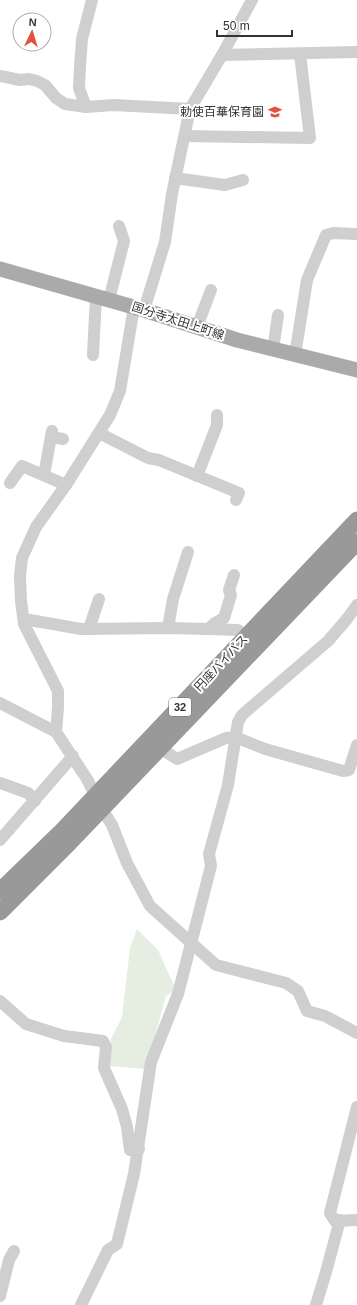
<svg xmlns="http://www.w3.org/2000/svg" width="357" height="1305" font-family="Arial,'Noto Sans JP',sans-serif">
	<style>
		.green { fill: #e5eee1 }
		.lines { fill: none; stroke-linecap: round; stroke-linejoin: round }
		.minor { stroke: #cfcfcf; stroke-width: 12 }
		.major { stroke: #aaa; stroke-width: 15 }
		.highway { stroke: #999; stroke-width: 17 }
		.labels { text-anchor: middle; dominant-baseline: central; stroke-width: 4; stroke-linejoin: round; paint-order: stroke }
		.shield { fill: #fff; stroke: #707070; stroke-width: 1 }
		.shield-label { font-size: 11px; font-weight: bold; fill: #323232 }
		.poi-label { font-size: 12px; fill: #323232; stroke: #fff; text-anchor: end }
		.street-label { font-size: 12px; fill: #323232; stroke: #fff }
	</style>
	<rect width="100%" height="100%" fill="#fff"/>
	<path class="green" d="M137,929L158,950L176,990L166,996L146,1069L110,1066L111,1039L122,1017L130,948Z"/>
	<g class="lines">
		<g class="minor">
			<path d="M222,55L357,52"/>
			<path d="M0,76L20,80L29,79L37,81L45,85L56,98L65,104L86,107L114,105L190,109"/>
			<path d="M86,107L79,88L80,66L82,39L92,0"/>
			<path d="M185,136L310,138L300,54"/>
			<path d="M175,178L225,185L243,180"/>
			<path d="M109,300L124,241L119,226"/>
			<path d="M144,310L165,242L172,194L190,109L222,55L252,0"/>
			<path d="M197,327L211,290"/>
			<path d="M273,350L278,315"/>
			<path d="M93,355L96,296"/>
			<path d="M295,355L307,280L326,235L333,233L357,234"/>
			<path d="M99,433L148,458L159,460L239,493L236,500"/>
			<path d="M51,437L63,439"/>
			<path d="M44,475L52,431"/>
			<path d="M197,476L217,425V415"/>
			<path d="M10,483L22,466L66,485"/>
			<path d="M24,619L81,629L168,628L208,629L215,623L224,618L231,595L229,590L234,575"/>
			<path d="M168,628L173,599L188,552"/>
			<path d="M89,629L99,599"/>
			<path d="M208,629L238,630L246,637"/>
			<path d="M0,703L56,732L87,779L102,809L112,825L127,863L150,906L216,965L286,983L298,991L307,1011L325,1016L357,1033"/>
			<path d="M56,732L58,708V691L24,624L21,601L20,576L22,558L36,527L66,485L110,415L120,391L134,307"/>
			<path d="M160,748L177,759L226,738L235,737L265,749L343,771L349,770L357,745"/>
			<path d="M0,783L28,793L35,801"/>
			<path d="M0,840L73,756"/>
			<path d="M0,1001L26,1024L64,1036L103,1041L106,1047L104,1068L122,1109L127,1127L130,1150L139,1149"/>
			<path d="M357,1107L330,1213L335,1221L357,1220"/>
			<path d="M0,1296L9,1260L14,1251"/>
			<path d="M81,1305L108,1250L117,1244L134,1174L151,1062L178,994L211,866L209,854L228,785L238,722L242,715L328,641L347,619L357,605"/>
			<path d="M316,1305L326,1272L340,1220"/>
		</g>
		<path class="major" d="M0,269L144,310L237,340L357,370"/>
		<g class="highway">
			<path d="M0,891L63,830L357,520"/>
			<path d="M0,912L69,843L357,542"/>
		</g>
	</g>
	<defs>
		<g id="school-bare" transform="scale(1.08)"><path d="M0-5L7-2L0 1L-7-2ZM-4 1L0 2.5L4 1V4Q0 6-4 4Z" fill="#e1533c" stroke="#fff" stroke-width="2.5" paint-order="stroke"/></g>
	</defs>
	<g fill-rule="evenodd">
		<use href="#school-bare" x="275" y="112"/>
	</g>
	<g class="labels">
		<rect class="shield" x="169" y="698" width="22" height="18" rx="3"/>
		<g class="shield-label">
			<text x="180" y="707">32</text>
		</g>
		<g class="poi-label">
			<text x="264" y="112">勅使百華保育園</text>
		</g>
		<g class="street-label">
			<text transform="translate(178 321) rotate(18)">国分寺太田上町線</text>
			<text transform="translate(221 663) rotate(-47)">円座バイパス</text>
		</g>
	</g>
	<g transform="translate(32 32) rotate(4)"><circle r="19" fill="#ffffff" stroke="#adadad"/>
	<path d="M0-3L7 15L0 10L-7 15Z" fill="#e1533c"/>
	<text y="-6" font-size="11" font-weight="bold" text-anchor="middle" fill="#323232">N</text>
	</g>
	<path d="M217 30v6h75v-6" fill="none" stroke="#323232" stroke-width="2"/>
	<text x="223" y="30" font-size="12" fill="#323232" stroke="#ffffff" stroke-width="3" paint-order="stroke">50 m</text>
</svg>
